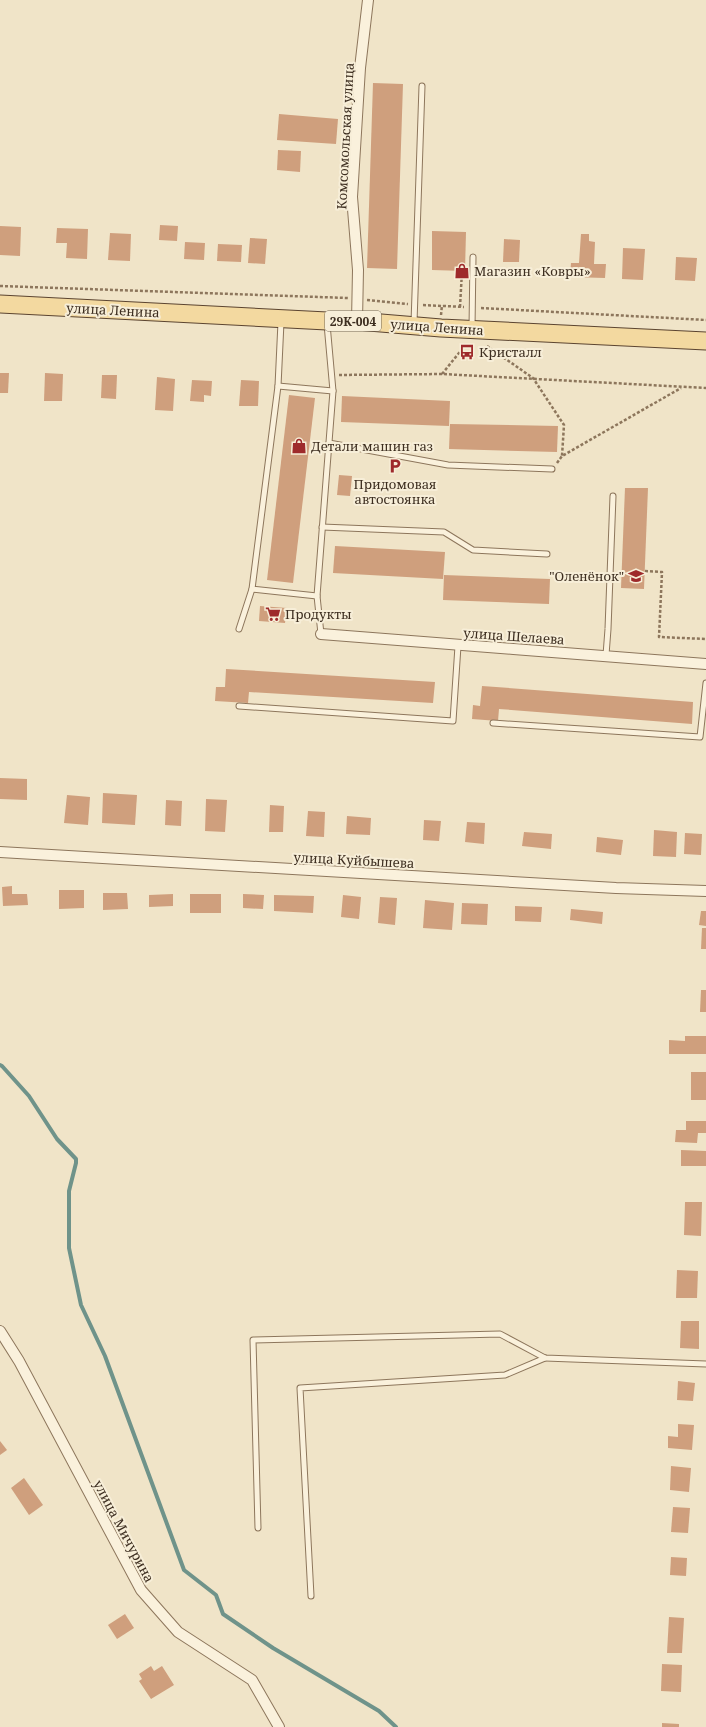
<svg xmlns="http://www.w3.org/2000/svg" width="706" height="1727" font-family="'Noto Serif',serif">
	<style>
		.lines { fill: none; stroke-linecap: round; stroke-linejoin: round }
		.stream { stroke: #6f938a; stroke-width: 4 }
		.building { fill: #cf9f7d }
		.service-casing { stroke: #8d765c; stroke-width: 7 }
		.minor-casing { stroke: #8d765c; stroke-width: 12 }
		.primary-casing { stroke: #5b4430; stroke-width: 19 }
		.path { stroke: #8d765c; stroke-width: 2.5; stroke-dasharray: 3 2; stroke-linecap: butt }
		.service { stroke: #faf1dc; stroke-width: 5 }
		.minor { stroke: #faf1dc; stroke-width: 10 }
		.primary { stroke: #f3d9a0; stroke-width: 17 }
		.labels { text-anchor: middle; dominant-baseline: central; stroke-width: 4; stroke-linejoin: round; paint-order: stroke }
		.shield { fill: #f7eed8; stroke: #756857; stroke-width: 1 }
		.shield-label { font-size: 12px; font-weight: bold; fill: #3d2e20 }
		.street-label { font-size: 13px; fill: #3d2e20; stroke: #f7eed8 }
		.poi-label { font-size: 13px; fill: #3d2e20; stroke: #f7eed8; text-anchor: start }
	</style>
	<rect width="100%" height="100%" fill="#f0e4c8"/>
	<g class="lines">
		<path class="stream" d="M0,1065L2,1066L29,1096L57,1139L76,1159V1163L69,1191V1248L81,1305L105,1356L184,1570L216,1595L223,1614L273,1648L379,1711L396,1727"/>
	</g>
	<g class="building">
		<path d="M373,83L403,84L397,269L367,268Z"/>
		<path d="M279,114L338,119L336,144L277,140Z"/>
		<path d="M278,150L301,151L300,172L277,170Z"/>
		<path d="M160,225L178,226L177,241L159,240Z"/>
		<path d="M0,226L21,227L20,256L0,255Z"/>
		<path d="M57,228L88,229L87,259L66,258L67,243H56Z"/>
		<path d="M432,231L466,232L465,271L432,270Z"/>
		<path d="M110,233L131,234L130,261L108,260Z"/>
		<path d="M581,234H589V241L595,242L594,264H606L605,278L570,277L571,263H579Z"/>
		<path d="M250,238L267,239L265,264L248,263Z"/>
		<path d="M504,239L520,240L519,262H503Z"/>
		<path d="M185,242L205,243L204,260L184,259Z"/>
		<path d="M218,244L242,245L241,262L217,261Z"/>
		<path d="M623,248L645,249L643,280L622,279Z"/>
		<path d="M676,257L697,258L695,281L675,280Z"/>
		<path d="M0,373H9L8,393H0Z"/>
		<path d="M45,373L63,374L62,401H44Z"/>
		<path d="M102,375H117L116,399L101,398Z"/>
		<path d="M157,377L175,379L173,411L155,410Z"/>
		<path d="M192,380L212,381L211,396L204,395V402L190,401Z"/>
		<path d="M241,380L259,381L258,406H239Z"/>
		<path d="M289,395L315,398L293,583L267,580Z"/>
		<path d="M342,396L450,401L449,426L341,422Z"/>
		<path d="M450,424L558,426L557,452L449,449Z"/>
		<path d="M339,475L352,476L350,496L337,495Z"/>
		<path d="M625,488H648L644,589L621,588Z"/>
		<path d="M335,546L445,552L443,579L333,573Z"/>
		<path d="M444,575L550,579L549,604L443,600Z"/>
		<path d="M260,606L287,608L285,623L259,621Z"/>
		<path d="M226,669L435,682L433,703L249,692L248,703L215,701L216,687H225Z"/>
		<path d="M482,686L693,702L692,724L499,709L498,721L472,719L473,705L480,706Z"/>
		<path d="M0,778L27,779V800L0,799Z"/>
		<path d="M103,793L137,795L135,825L102,823Z"/>
		<path d="M67,795L90,797L88,825L64,823Z"/>
		<path d="M206,799L227,800L225,832L205,831Z"/>
		<path d="M166,800L182,801L181,826L165,825Z"/>
		<path d="M270,805L284,806L283,832H269Z"/>
		<path d="M308,811L325,812L324,837L306,836Z"/>
		<path d="M347,816L371,818L370,835L346,834Z"/>
		<path d="M424,820L441,821L439,841L423,840Z"/>
		<path d="M467,822L485,823L484,844L465,842Z"/>
		<path d="M654,830L677,832L676,857L653,856Z"/>
		<path d="M524,832L552,834L551,849L522,846Z"/>
		<path d="M685,833L702,834L701,855L684,854Z"/>
		<path d="M597,837L623,840L621,855L596,852Z"/>
		<path d="M12,886V894H27L28,905L3,906L2,887Z"/>
		<path d="M59,890H84V908L59,909Z"/>
		<path d="M103,893H127L128,909L103,910Z"/>
		<path d="M173,894V906L149,907V895Z"/>
		<rect x="190" y="894" width="31" height="19"/>
		<path d="M243,894L264,895L263,909L243,908Z"/>
		<path d="M274,895L314,896L313,913L274,911Z"/>
		<path d="M343,895L361,897L359,919L341,917Z"/>
		<path d="M380,897L397,898L395,925L378,923Z"/>
		<path d="M425,900L454,903L452,930L423,928Z"/>
		<path d="M462,903L488,904L487,925L461,924Z"/>
		<path d="M515,906L542,907L541,922L515,921Z"/>
		<path d="M571,909L603,912L602,924L570,920Z"/>
		<path d="M701,911H706V926L699,925Z"/>
		<path d="M702,928H706V949H701Z"/>
		<path d="M701,990H706V1012H700Z"/>
		<path d="M685,1036H706V1054H669V1040L685,1041Z"/>
		<rect x="691" y="1072" width="15" height="28"/>
		<path d="M686,1121H706V1133H698L697,1143L675,1142L676,1130H686Z"/>
		<path d="M681,1150L706,1151V1166H681Z"/>
		<path d="M685,1202H702L701,1236L684,1235Z"/>
		<path d="M677,1270L698,1271L697,1298H676Z"/>
		<path d="M681,1321H699V1349L680,1348Z"/>
		<path d="M678,1381L695,1383L693,1401L677,1400Z"/>
		<path d="M678,1424L694,1425L692,1450L668,1448V1436L678,1437Z"/>
		<path d="M0,1441L7,1450L0,1455Z"/>
		<path d="M671,1466L691,1468L689,1492L670,1490Z"/>
		<path d="M24,1478L43,1505L29,1515L11,1488Z"/>
		<path d="M673,1507L690,1508L688,1533L671,1532Z"/>
		<path d="M671,1557L687,1558L686,1576L670,1575Z"/>
		<path d="M125,1614L134,1628L117,1639L108,1625Z"/>
		<path d="M669,1617L684,1618L682,1653H667Z"/>
		<path d="M662,1664L682,1665L681,1692L661,1691Z"/>
		<path d="M151,1666L154,1671L162,1666L174,1685L151,1699L139,1681L142,1679L139,1674Z"/>
		<path d="M662,1723L679,1724V1727H662Z"/>
	</g>
	<g class="lines">
		<g class="service-casing">
			<g id="service">
				<path d="M281,322L278,386L252,589L317,596"/>
				<path d="M414,323L422,86"/>
				<path d="M472,328L473,257"/>
				<path d="M278,386L333,391"/>
				<path d="M329,443L448,465L552,469"/>
				<path d="M322,527L444,532L473,550L547,554"/>
				<path d="M239,629L252,589"/>
				<path d="M321,634L317,596L333,391L327,324"/>
				<path d="M606,655L608,629L613,496"/>
				<path d="M239,706L453,721L458,646"/>
				<path d="M493,723L700,737L706,683"/>
				<path d="M258,1528L253,1340L500,1334L545,1358L706,1364"/>
				<path d="M311,1596L300,1388L505,1375L545,1358"/>
			</g>
		</g>
		<g class="minor-casing">
			<g id="minor">
				<path d="M357,321L358,270L352,197L360,68L368,0"/>
				<path d="M321,634C449,645 578,653 706,664"/>
				<path d="M0,852L616,888L706,891"/>
				<path d="M0,1331L19,1361L141,1590L178,1632L252,1680L279,1727"/>
			</g>
		</g>
		<g class="primary-casing">
			<path id="primary" d="M0,304L327,321H357L441,328L706,341"/>
		</g>
		<g class="path">
			<path d="M0,286L348,298"/>
			<path d="M367,300L408,304"/>
			<path d="M423,305L464,307"/>
			<path d="M460,307L462,271"/>
			<path d="M481,308L706,320"/>
			<path d="M441,315L442,305"/>
			<path d="M487,346L533,378L564,425L562,456"/>
			<path d="M442,374L467,343"/>
			<path d="M339,375L442,374L706,388"/>
			<path d="M557,463L562,456L681,388"/>
			<path d="M645,571L662,572L659,637L706,639"/>
		</g>
		<use href="#service" class="service"/>
		<use href="#minor" class="minor"/>
		<use href="#primary" class="primary"/>
	</g>
	<defs>
		<g id="shop-bare" transform="scale(1.2)"><path d="M-5-2.5h2.3a2.7 3.5 0 0 1 5.4 0H5L5.5 6h-11ZM-1.5-2.5h3a1.5 2.3 0 0 0-3 0Z" fill="#9e2a2b" stroke="#f7eed8" stroke-width="2.5" paint-order="stroke"/></g>
		<g id="bus-bare" transform="scale(1.2)"><path d="M-5-6H5V4H4V6H2V4H-2V6H-4V4H-5ZM-3.5-4V0h7V-4ZM-3.5 1.2v1.5H-2V1.2ZM2 1.2v1.5H3.5V1.2Z" fill="#9e2a2b" stroke="#f7eed8" stroke-width="2.5" paint-order="stroke"/></g>
		<g id="parking-bare" transform="scale(1.2)"><path d="M-3.5-5.5H1a3.5 3.5 0 0 1 0 7H-1V5.5H-3.5ZM-1-3.4V-.6H.8a1.4 1.4 0 0 0 0-2.8Z" fill="#9e2a2b" stroke="#f7eed8" stroke-width="2.5" paint-order="stroke"/></g>
		<g id="school-bare" transform="scale(1.2)"><path d="M0-5L7-2L0 1L-7-2ZM-4 1L0 2.5L4 1V4Q0 6-4 4Z" fill="#9e2a2b" stroke="#f7eed8" stroke-width="2.5" paint-order="stroke"/></g>
		<g id="supermarket-bare" transform="scale(1.2)"><path d="M-6-5.5h2.5l.6 2H6L4.5 2H-2.5L-4.4-4H-6ZM-1.5 3.2a1.3 1.3 0 1 0 .1 0ZM3 3.2a1.3 1.3 0 1 0 .1 0Z" fill="#9e2a2b" stroke="#f7eed8" stroke-width="2.5" paint-order="stroke"/></g>
	</defs>
	<g fill-rule="evenodd">
		<use href="#shop-bare" x="462" y="271"/>
		<use href="#bus-bare" x="467" y="352"/>
		<use href="#shop-bare" x="299" y="446"/>
		<use href="#parking-bare" x="395" y="466"/>
		<use href="#school-bare" x="636" y="576"/>
		<use href="#supermarket-bare" x="273" y="614"/>
	</g>
	<g class="labels">
		<rect class="shield" x="325" y="311" width="56" height="20" rx="3"/>
		<g class="shield-label">
			<text x="353" y="321">29К-004</text>
		</g>
		<g class="street-label">
			<text transform="translate(345 136) rotate(-87)">Комсомольская улица</text>
			<text transform="translate(113 310) rotate(3)">улица Ленина</text>
			<text transform="translate(437 327) rotate(4)">улица Ленина</text>
			<text transform="translate(514 636) rotate(4)">улица Шелаева</text>
			<text transform="translate(354 860) rotate(3)">улица Куйбышева</text>
			<text transform="translate(124 1531) rotate(62)">улица Мичурина</text>
		</g>
		<g class="poi-label">
			<text x="474" y="271">Магазин «Ковры»</text>
			<text x="479" y="352">Кристалл</text>
			<text x="311" y="446">Детали машин газ</text>
			<text x="395" y="484" text-anchor="middle">Придомовая<tspan x="395" dy="15">автостоянка</tspan></text>
			<text x="624" y="576" text-anchor="end">"Оленёнок"</text>
			<text x="285" y="614">Продукты</text>
		</g>
	</g>
</svg>
